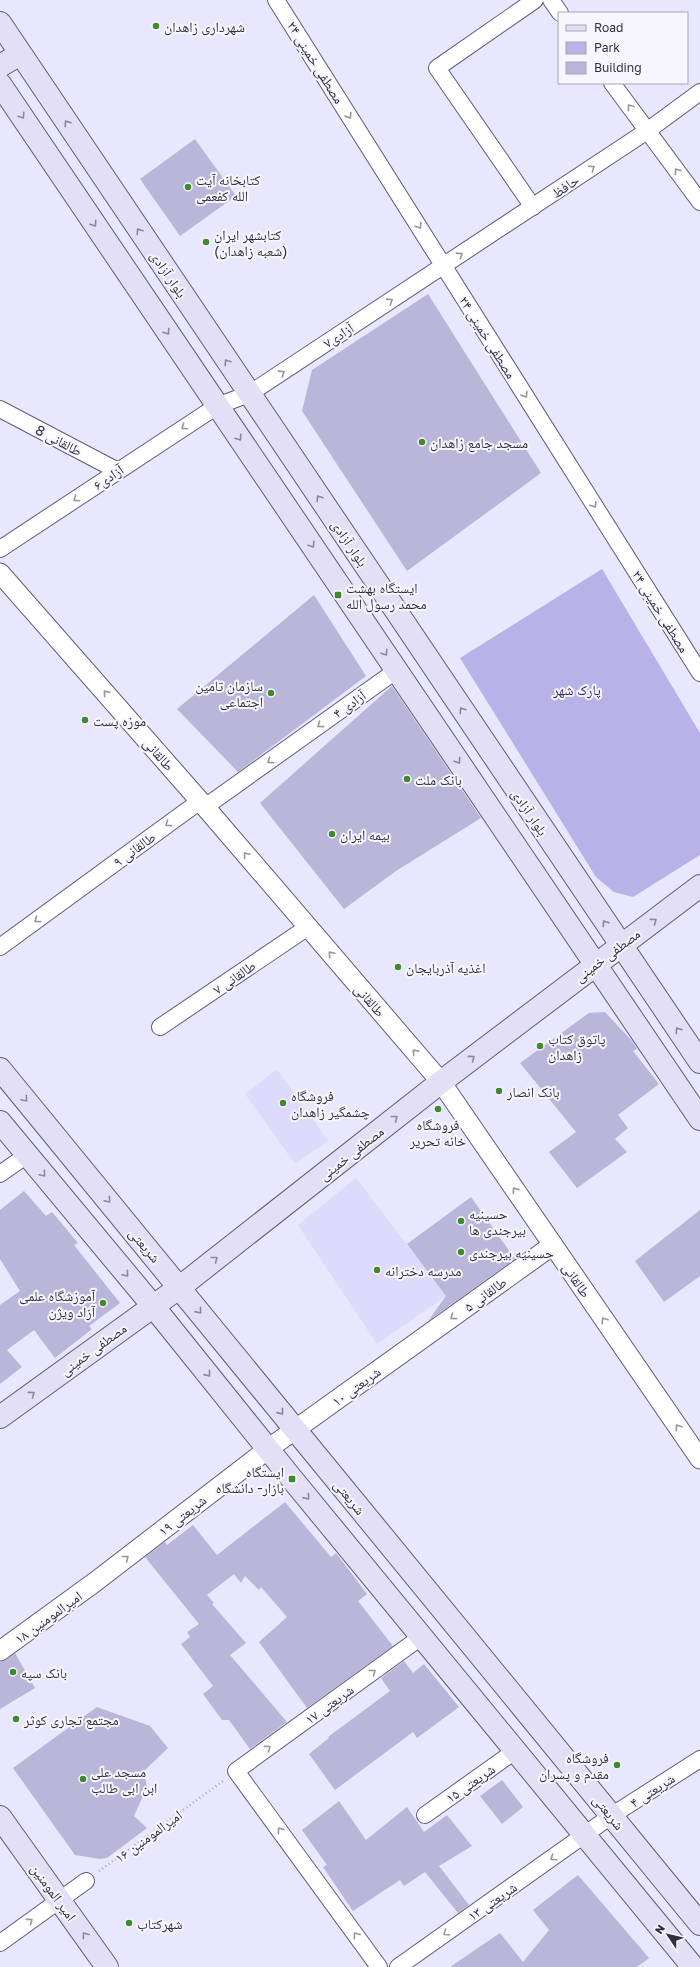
<svg xmlns="http://www.w3.org/2000/svg" width="700" height="1967" font-family="'Golos Text','Noto Naskh Arabic',sans-serif">
	<style>
		.built { fill: #dddafc }
		.green { fill: #b7b2e8 }
		.building { fill: #b9b6d9 }
		.lines { fill: none; stroke-linecap: round; stroke-linejoin: round }
		.minor-casing { stroke: #5f5c7a; stroke-width: 18 }
		.tertiary-casing { stroke: #5f5c7a; stroke-width: 21 }
		.secondary-casing { stroke: #5f5c7a; stroke-width: 24 }
		.path { stroke: #aba9bd; stroke-width: 2.5; stroke-dasharray: 1 3; stroke-linecap: butt }
		.minor { stroke: #fff; stroke-width: 16 }
		.tertiary { stroke: #fff; stroke-width: 19 }
		.secondary { stroke: #e3e0f6; stroke-width: 22 }
		.oneway { stroke: #98979e }
		.oneway2 { stroke: #8a889a }
		.poi-dot { fill: #42882d; stroke: #f7f6fe; stroke-width: 1.5 }
		.labels { text-anchor: middle; dominant-baseline: central; stroke-width: 4; stroke-linejoin: round; paint-order: stroke }
		.poi-label { font-size: 14px; fill: #312f3d; stroke: #f7f6fe; text-anchor: start }
		.street-label { font-size: 14px; fill: #312f3d; stroke: #f7f6fe }
		.park-label { font-size: 14px; fill: #3a2774; stroke: #f7f6fe }
	</style>
	<rect width="100%" height="100%" fill="#e9e7fd"/>
	<g class="built">
		<path d="M277,1069L328,1141L295,1164L245,1094Z"/>
		<path d="M356,1178L446,1296L377,1344L298,1225Z"/>
	</g>
	<path class="green" d="M602,569L700,733V855L633,897L614,892L596,877L460,658Z"/>
	<g class="building">
		<path d="M195,139L236,196L180,236L140,179Z"/>
		<path d="M428,294L541,473L407,571L302,411L312,370Z"/>
		<path d="M314,595L366,676L238,772L177,709Z"/>
		<path d="M392,686L481,818L396,871L344,909L260,803Z"/>
		<path d="M605,1012L632,1041L637,1049L633,1051L659,1084L618,1115L628,1128L615,1139L627,1152L577,1188L549,1152L576,1132L520,1063L589,1013Z"/>
		<path d="M24,1191L46,1216L52,1212L78,1243L74,1245L120,1303L89,1326L92,1329L55,1358L34,1330L7,1350L22,1367L0,1384V1305L20,1291L0,1259V1210Z"/>
		<path d="M471,1197L515,1259L428,1321L446,1296L407,1244Z"/>
		<path d="M700,1210V1276L664,1302L635,1261Z"/>
		<path d="M285,1502L331,1557L336,1553L367,1594L358,1601L393,1646L307,1708L259,1642L287,1617L261,1587L259,1590L245,1576L241,1583L234,1574L207,1595L214,1603L212,1604L246,1643L230,1655L287,1722L250,1749L229,1720H222L203,1694L213,1686L181,1644L190,1637L187,1632L199,1624L145,1557L165,1542L167,1545L193,1525L217,1555Z"/>
		<path d="M15,1653L35,1688L0,1709V1662L6,1660Z"/>
		<path d="M404,1661L413,1673L424,1664L459,1707L417,1738L413,1732L335,1790L309,1754L329,1738L328,1737L390,1691L381,1678Z"/>
		<path d="M97,1707L150,1726L168,1748L144,1771L147,1787L134,1816L147,1828L107,1858L100,1859L75,1855L13,1768Z"/>
		<path d="M502,1780L523,1807L502,1824L480,1796Z"/>
		<path d="M339,1801L366,1840L407,1807L424,1832L447,1815L472,1846L439,1866L469,1905L458,1913L425,1872L404,1886L400,1880L353,1911L323,1867L327,1865L302,1830Z"/>
		<path d="M578,1875L649,1958L637,1967H450L500,1933L523,1962L549,1930L533,1910Z"/>
	</g>
	<g class="lines">
		<g class="minor-casing">
			<g id="minor">
				<path d="M276,0L700,673"/>
				<path d="M551,0L560,13"/>
				<path d="M612,83L700,202"/>
				<path d="M533,207L437,68L535,0"/>
				<path d="M0,409L118,471"/>
				<path d="M0,549L217,406L249,394L647,131L700,92"/>
				<path d="M205,807L397,670"/>
				<path d="M0,947L200,801"/>
				<path d="M160,1027L308,927"/>
				<path d="M0,1174L27,1155"/>
				<path d="M425,1815L515,1751"/>
				<path d="M0,1943L86,1881"/>
				<path d="M379,1967L236,1771L421,1637"/>
				<path d="M398,1967L611,1816L700,1759"/>
			</g>
		</g>
		<g class="tertiary-casing">
			<g id="tertiary">
				<path d="M0,573L200,801L441,1082L700,1459"/>
				<path d="M0,1651L95,1582L268,1449L553,1245"/>
			</g>
		</g>
		<g class="secondary-casing">
			<g id="secondary">
				<path d="M0,23L700,1062"/>
				<path d="M0,66L20,54"/>
				<path d="M0,84L700,1119"/>
				<path d="M0,1069L700,1924"/>
				<path d="M0,1122L153,1306L292,1479L693,1967"/>
				<path d="M0,1417L180,1287L441,1082L700,886"/>
				<path d="M0,1817L107,1967"/>
			</g>
		</g>
		<path class="path" d="M99,1871L223,1781"/>
		<use href="#minor" class="minor"/>
		<use href="#tertiary" class="tertiary"/>
		<use href="#secondary" class="secondary"/>
	</g>
	<defs><path id="oneway-chevron" d="M-2-3.5L2.5 0L-2 3.5" fill="none" stroke-width="1.6" stroke-linecap="round" stroke-linejoin="round"/></defs>
	<g class="oneway">
		<use href="#oneway-chevron" transform="translate(630 107) rotate(-126)"/>
		<use href="#oneway-chevron" transform="translate(349 116) rotate(58)"/>
		<use href="#oneway-chevron" transform="translate(592 168) rotate(-34)"/>
		<use href="#oneway-chevron" transform="translate(677 171) rotate(-126)"/>
		<use href="#oneway-chevron" transform="translate(419 226) rotate(58)"/>
		<use href="#oneway-chevron" transform="translate(460 255) rotate(-33)"/>
		<use href="#oneway-chevron" transform="translate(390 301) rotate(-33)"/>
		<use href="#oneway-chevron" transform="translate(282 373) rotate(-33)"/>
		<use href="#oneway-chevron" transform="translate(525 395) rotate(58)"/>
		<use href="#oneway-chevron" transform="translate(184 427) rotate(146)"/>
		<use href="#oneway-chevron" transform="translate(76 499) rotate(146)"/>
		<use href="#oneway-chevron" transform="translate(594 505) rotate(58)"/>
		<use href="#oneway-chevron" transform="translate(106 693) rotate(-131)"/>
		<use href="#oneway-chevron" transform="translate(320 725) rotate(144)"/>
		<use href="#oneway-chevron" transform="translate(270 761) rotate(144)"/>
		<use href="#oneway-chevron" transform="translate(168 824) rotate(144)"/>
		<use href="#oneway-chevron" transform="translate(246 855) rotate(-131)"/>
		<use href="#oneway-chevron" transform="translate(37 920) rotate(144)"/>
		<use href="#oneway-chevron" transform="translate(331 954) rotate(-131)"/>
		<use href="#oneway-chevron" transform="translate(415 1052) rotate(-131)"/>
		<use href="#oneway-chevron" transform="translate(515 1190) rotate(-125)"/>
		<use href="#oneway-chevron" transform="translate(453 1317) rotate(144)"/>
		<use href="#oneway-chevron" transform="translate(604 1320) rotate(-124)"/>
		<use href="#oneway-chevron" transform="translate(678 1427) rotate(-124)"/>
		<use href="#oneway-chevron" transform="translate(126 1558) rotate(-38)"/>
		<use href="#oneway-chevron" transform="translate(373 1672) rotate(-36)"/>
		<use href="#oneway-chevron" transform="translate(268 1748) rotate(-36)"/>
		<use href="#oneway-chevron" transform="translate(280 1830) rotate(-126)"/>
		<use href="#oneway-chevron" transform="translate(553 1858) rotate(145)"/>
		<use href="#oneway-chevron" transform="translate(30 1921) rotate(-36)"/>
		<use href="#oneway-chevron" transform="translate(446 1933) rotate(145)"/>
		<use href="#oneway-chevron" transform="translate(356 1935) rotate(-126)"/>
	</g>
	<g class="oneway2">
		<use href="#oneway-chevron" transform="translate(22 116) rotate(56)"/>
		<use href="#oneway-chevron" transform="translate(67 123) rotate(-124)"/>
		<use href="#oneway-chevron" transform="translate(94 224) rotate(56)"/>
		<use href="#oneway-chevron" transform="translate(139 231) rotate(-124)"/>
		<use href="#oneway-chevron" transform="translate(167 332) rotate(56)"/>
		<use href="#oneway-chevron" transform="translate(227 362) rotate(-124)"/>
		<use href="#oneway-chevron" transform="translate(239 438) rotate(56)"/>
		<use href="#oneway-chevron" transform="translate(319 498) rotate(-124)"/>
		<use href="#oneway-chevron" transform="translate(312 545) rotate(56)"/>
		<use href="#oneway-chevron" transform="translate(385 653) rotate(56)"/>
		<use href="#oneway-chevron" transform="translate(462 710) rotate(-124)"/>
		<use href="#oneway-chevron" transform="translate(458 761) rotate(56)"/>
		<use href="#oneway-chevron" transform="translate(654 921) rotate(-37)"/>
		<use href="#oneway-chevron" transform="translate(605 923) rotate(-124)"/>
		<use href="#oneway-chevron" transform="translate(678 1030) rotate(-124)"/>
		<use href="#oneway-chevron" transform="translate(472 1058) rotate(-37)"/>
		<use href="#oneway-chevron" transform="translate(25 1099) rotate(50)"/>
		<use href="#oneway-chevron" transform="translate(395 1118) rotate(-38)"/>
		<use href="#oneway-chevron" transform="translate(43 1174) rotate(50)"/>
		<use href="#oneway-chevron" transform="translate(108 1200) rotate(50)"/>
		<use href="#oneway-chevron" transform="translate(215 1259) rotate(-38)"/>
		<use href="#oneway-chevron" transform="translate(126 1274) rotate(50)"/>
		<use href="#oneway-chevron" transform="translate(199 1311) rotate(51)"/>
		<use href="#oneway-chevron" transform="translate(208 1374) rotate(51)"/>
		<use href="#oneway-chevron" transform="translate(32 1394) rotate(-36)"/>
		<use href="#oneway-chevron" transform="translate(281 1412) rotate(51)"/>
		<use href="#oneway-chevron" transform="translate(307 1497) rotate(51)"/>
		<use href="#oneway-chevron" transform="translate(85 1935) rotate(-126)"/>
	</g>
	<g class="poi-dot">
		<circle cx="156" cy="26" r="4"/>
		<circle cx="188" cy="187" r="4"/>
		<circle cx="206" cy="242" r="4"/>
		<circle cx="422" cy="442" r="4"/>
		<rect x="334" y="591" width="8" height="8" rx="2"/>
		<circle cx="271" cy="693" r="4"/>
		<circle cx="85" cy="720" r="4"/>
		<circle cx="407" cy="779" r="4"/>
		<circle cx="332" cy="834" r="4"/>
		<circle cx="398" cy="967" r="4"/>
		<circle cx="540" cy="1046" r="4"/>
		<circle cx="499" cy="1091" r="4"/>
		<circle cx="283" cy="1103" r="4"/>
		<circle cx="438" cy="1109" r="4"/>
		<circle cx="461" cy="1221" r="4"/>
		<circle cx="461" cy="1252" r="4"/>
		<circle cx="377" cy="1270" r="4"/>
		<circle cx="103" cy="1303" r="4"/>
		<rect x="288" y="1475" width="8" height="8" rx="2"/>
		<circle cx="13" cy="1672" r="4"/>
		<circle cx="16" cy="1719" r="4"/>
		<circle cx="617" cy="1765" r="4"/>
		<circle cx="83" cy="1779" r="4"/>
		<circle cx="129" cy="1923" r="4"/>
	</g>
	<g class="labels">
		<g class="poi-label">
			<text x="164" y="26">شهرداری زاهدان</text>
			<text x="196" y="179">کتابخانه آیت<tspan x="196" dy="16">الله کفعمی</tspan></text>
			<text x="214" y="234">کتابشهر ایران<tspan x="214" dy="16">(شعبه زاهدان)</tspan></text>
			<text x="430" y="442">مسجد جامع زاهدان</text>
			<text x="346" y="587">ایستگاه بهشت<tspan x="346" dy="16">محمد رسول الله</tspan></text>
			<text x="263" y="685" text-anchor="end">سازمان تامین<tspan x="263" dy="16">اجتماعی</tspan></text>
			<text x="93" y="720">موزه پست</text>
			<text x="415" y="779">بانک ملت</text>
			<text x="340" y="834">بیمه ایران</text>
			<text x="406" y="967">اغذیه آذربایجان</text>
			<text x="548" y="1038">پاتوق کتاب<tspan x="548" dy="16">زاهدان</tspan></text>
			<text x="507" y="1091">بانک انصار</text>
			<text x="291" y="1095">فروشگاه<tspan x="291" dy="16">چشمگیر زاهدان</tspan></text>
			<text x="438" y="1124" text-anchor="middle">فروشگاه<tspan x="438" dy="16">خانه تحریر</tspan></text>
			<text x="469" y="1213">حسینیه<tspan x="469" dy="16">بیرجندی ها</tspan></text>
			<text x="469" y="1252">حسینیه بیرجندی</text>
			<text x="385" y="1270">مدرسه دخترانه</text>
			<text x="95" y="1295" text-anchor="end">آموزشگاه علمی<tspan x="95" dy="16">آزاد ویژن</tspan></text>
			<text x="284" y="1471" text-anchor="end">ایستگاه<tspan x="284" dy="16">بازار- دانشگاه</tspan></text>
			<text x="21" y="1672">بانک سپه</text>
			<text x="24" y="1719">مجتمع تجاری کوثر</text>
			<text x="609" y="1757" text-anchor="end">فروشگاه<tspan x="609" dy="16">مقدم و پسران</tspan></text>
			<text x="91" y="1771">مسجد علی<tspan x="91" dy="16">ابن ابی طالب</tspan></text>
			<text x="137" y="1923">شهرکتاب</text>
		</g>
		<g class="street-label">
			<text transform="translate(316 62) rotate(58)">مصطفی خمینی ۲۴</text>
			<text transform="translate(565 186) rotate(-34)">حافظ</text>
			<text transform="translate(169 274) rotate(56)">بلوار آزادی</text>
			<text transform="translate(338 335) rotate(-33)">آزادی۷</text>
			<text transform="translate(488 337) rotate(58)">مصطفی خمینی ۲۴</text>
			<text transform="translate(59 440) rotate(28)">طالقانی 8</text>
			<text transform="translate(108 477) rotate(-34)">آزادی۶</text>
			<text transform="translate(350 543) rotate(56)">بلوار آزادی</text>
			<text transform="translate(661 611) rotate(58)">مصطفی خمینی ۲۴</text>
			<text transform="translate(349 704) rotate(-36)">آزادی ۴</text>
			<text transform="translate(159 754) rotate(49)">طالقانی</text>
			<text transform="translate(530 812) rotate(56)">بلوار آزادی</text>
			<text transform="translate(134 849) rotate(-36)">طالقانی ۹</text>
			<text transform="translate(607 955) rotate(-37)">مصطفی خمینی</text>
			<text transform="translate(234 977) rotate(-34)">طالقانی ۷</text>
			<text transform="translate(370 1000) rotate(49)">طالقانی</text>
			<text transform="translate(351 1153) rotate(-38)">مصطفی خمینی</text>
			<text transform="translate(145 1245) rotate(50)">شریعتی</text>
			<text transform="translate(577 1280) rotate(56)">طالقانی</text>
			<text transform="translate(485 1294) rotate(-36)">طالقانی ۵</text>
			<text transform="translate(93 1349) rotate(-36)">مصطفی خمینی</text>
			<text transform="translate(356 1386) rotate(-36)">شریعتی ۱۰</text>
			<text transform="translate(350 1497) rotate(51)">شریعتی</text>
			<text transform="translate(182 1515) rotate(-38)">شریعتی ۱۹</text>
			<text transform="translate(48 1617) rotate(-36)">امیرالمومنین ۱۸</text>
			<text transform="translate(329 1704) rotate(-36)">شریعتی ۱۷</text>
			<text transform="translate(470 1783) rotate(-35)">شریعتی ۱۵</text>
			<text transform="translate(652 1790) rotate(-33)">شریعتی ۴</text>
			<text transform="translate(609 1812) rotate(51)">شریعتی</text>
			<text transform="translate(148 1836) rotate(-36)">امیرالمومنین ۱۶</text>
			<text transform="translate(54 1892) rotate(54)">امیر المومنین</text>
			<text transform="translate(492 1901) rotate(-35)">شریعتی ۱۳</text>
		</g>
		<g class="park-label">
			<text x="577" y="689">پارک شهر</text>
		</g>
	</g>
	<rect x="558" y="12" width="130" height="72" fill="#f7f6fe" stroke="#a8a6b1"/>
	<rect x="566" y="25" width="20" height="6" fill="#e3e0f6" stroke="#a8a6b1"/>
	<text x="594" y="32" font-size="12" fill="#312f3d">Road</text>
	<rect x="566" y="42" width="20" height="12" fill="#b7b2e8" stroke="#a8a6b1"/>
	<text x="594" y="52" font-size="12" fill="#312f3d">Park</text>
	<rect x="566" y="62" width="20" height="12" fill="#b9b6d9" stroke="#a8a6b1"/>
	<text x="594" y="72" font-size="12" fill="#312f3d">Building</text>
	<g transform="translate(668 1935) rotate(305)" stroke="#f7f6fe" stroke-width="3" paint-order="stroke">
	<path d="M0-3L7 15L0 10L-7 15Z" fill="#312f3d"/>
	<text y="-6" font-size="11" font-weight="bold" text-anchor="middle" fill="#312f3d">N</text>
	</g>
</svg>
